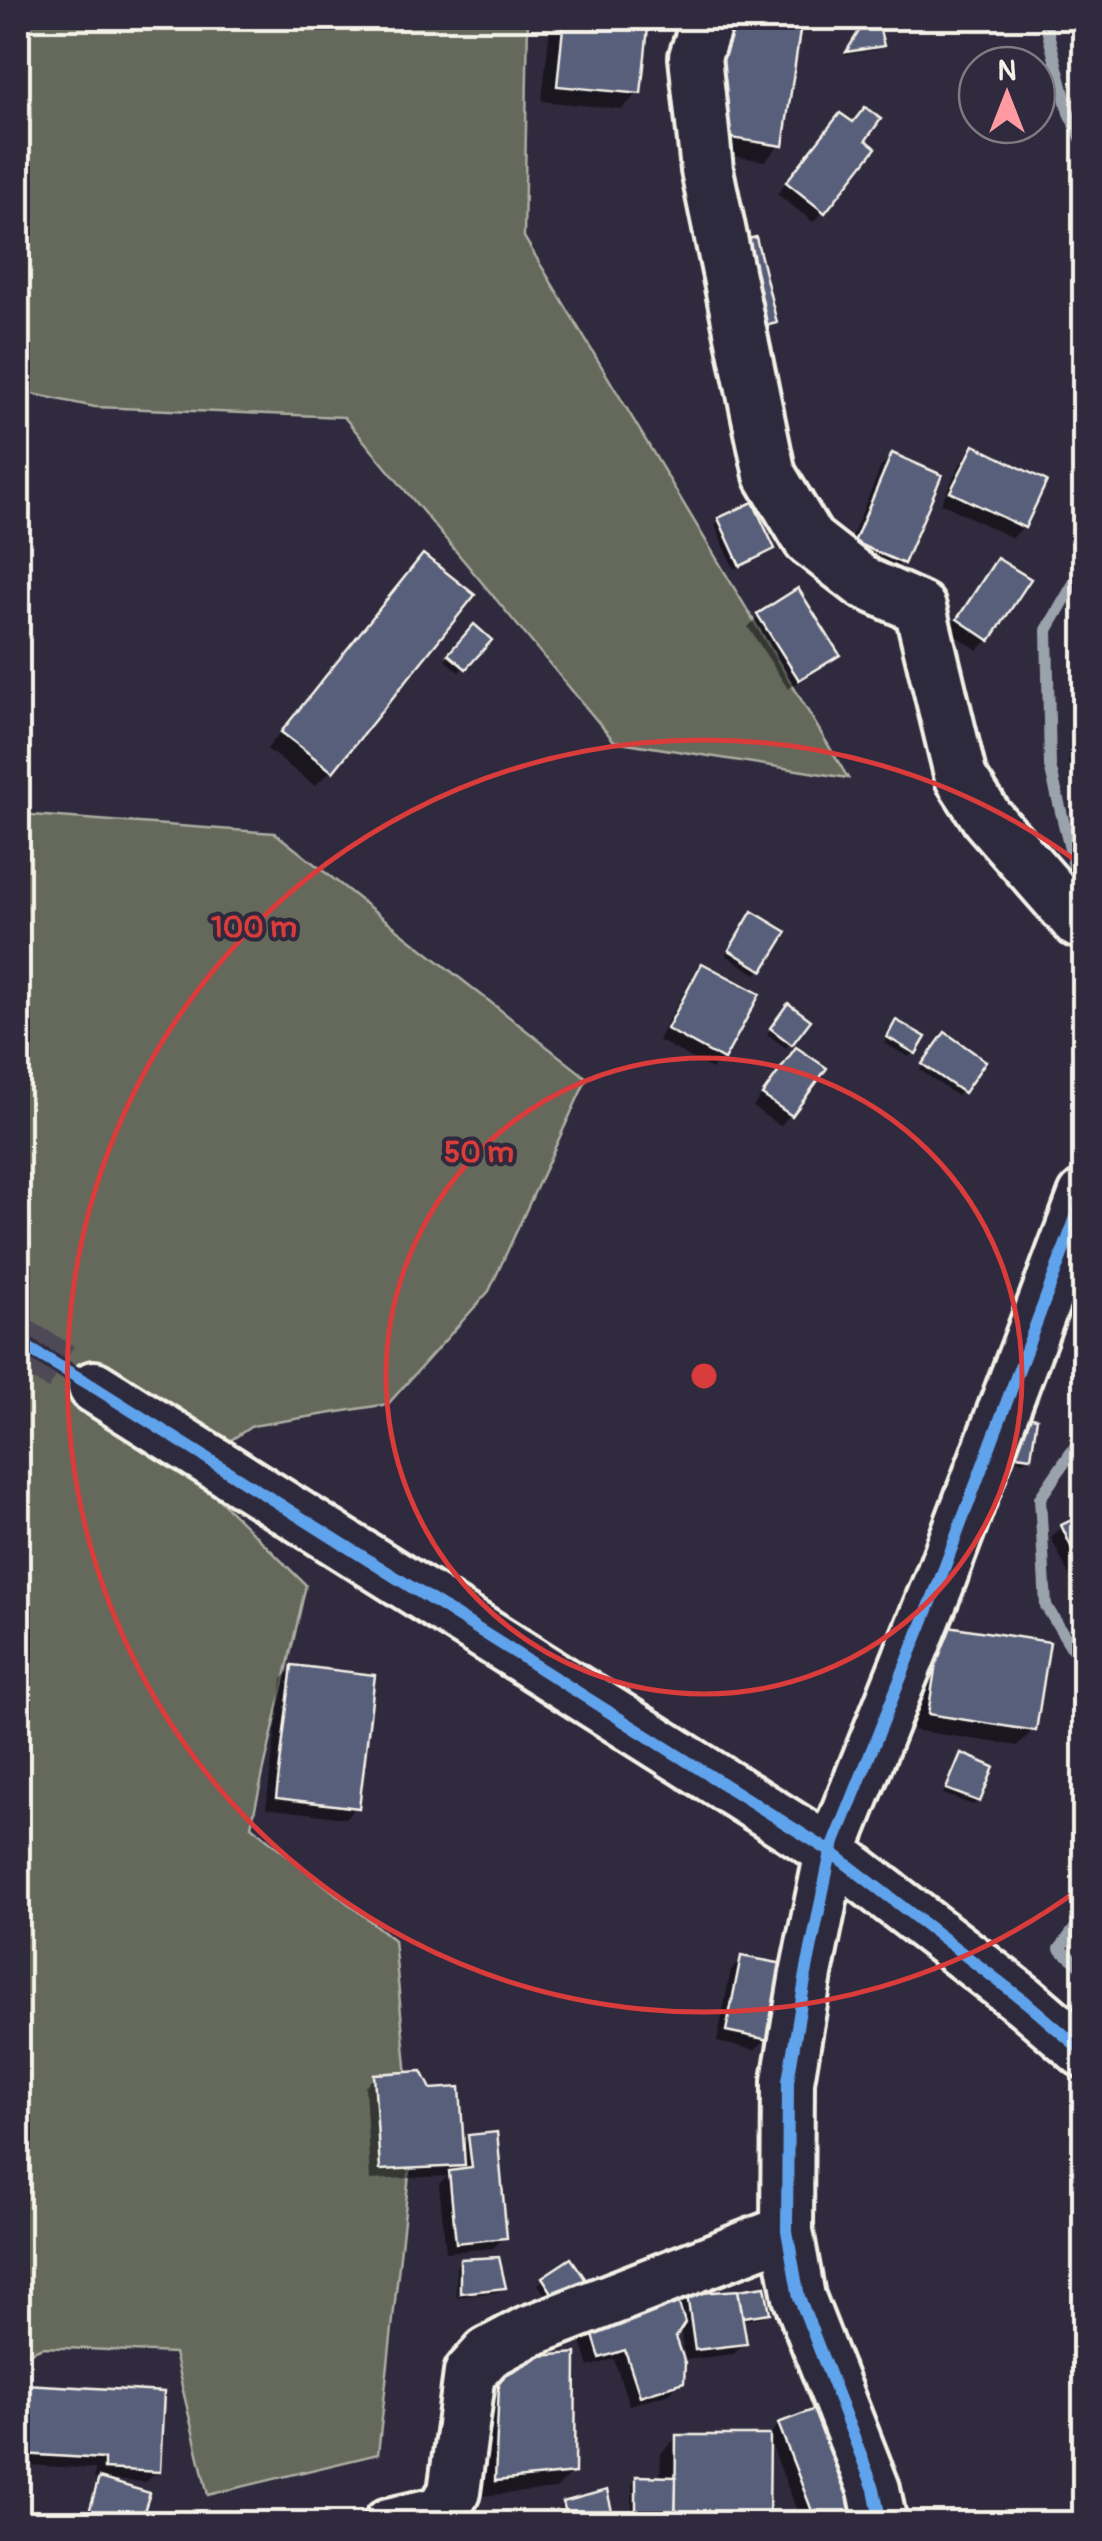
<svg xmlns="http://www.w3.org/2000/svg" width="1102" height="2541" font-family="Pangolin,sans-serif">
	<style>
		.green { fill: #65695b; stroke: #acada2; stroke-width: 2.5 }
		.shadow { fill: #0007 }
		.lines { fill: none; stroke-linecap: round; stroke-linejoin: round }
		.stream { stroke: #9aa2ac; stroke-width: 12 }
		.building { fill: #585e7a; stroke: #f4f1e8; stroke-width: 2.5 }
		.minor-tunnel { stroke: #4d4857; stroke-width: 50; stroke-dasharray: 50 25; stroke-linecap: butt }
		.minor-casing { stroke: #f4f1e8; stroke-width: 58 }
		.minor { stroke: #2f2a3d; stroke-width: 50 }
		.cycleway-casing { stroke: #2f2a3d; stroke-width: 19 }
		.cycleway { stroke: #60a3ed; stroke-width: 12 }
		.ring { fill: none; stroke: #d93c3b; stroke-width: 5 }
		.centre { fill: #d93c3b; stroke: #2f2a3d; stroke-width: 5 }
		.ring-label { font-size: 30px; text-anchor: middle; font-weight: bold; fill: #d93c3b; stroke: #2f2a3d; stroke-width: 8; stroke-linejoin: round; paint-order: stroke }
	</style>
	<rect width="100%" height="100%" fill="#2f2a3d"/>
	<filter id="ink" filterUnits="userSpaceOnUse"><feTurbulence type="fractalNoise" baseFrequency=".01" numOctaves="2"/><feDisplacementMap in="SourceGraphic" scale="20" xChannelSelector="R" yChannelSelector="G"/><feConvolveMatrix kernelMatrix="1 2 1 2 8 2 1 2 1" color-interpolation-filters="sRGB"/></filter>
	<g filter="url(#ink)">
		<g class="green">
			<path d="M18,18H528L524,237L848,778L614,741L344,417L95,407L18,391Z"/>
			<path d="M18,814L275,833L587,1078L489,1291L388,1404L252,1426L188,1469L306,1585L251,1826L394,1940L413,2139L378,2454L208,2495L174,2353L43,2347L18,2357Z"/>
		</g>
		<g class="shadow">
			<path d="M551,18H646L638,93L622,109L542,101Z"/>
			<path d="M727,18L798,26L781,144L765,161L696,150Z"/>
			<path d="M867,18H875L881,45L876,50L845,55Z"/>
			<path d="M852,124L824,211L813,222L777,194L829,127Z"/>
			<path d="M974,448L1023,527L1012,538L941,503L963,459Z"/>
			<path d="M892,456L902,562L891,573L845,553L881,467Z"/>
			<path d="M720,520L772,549L734,569L715,525Z"/>
			<path d="M998,561L988,640L978,650L948,631L987,572Z"/>
			<path d="M407,574L331,770L315,786L267,749Z"/>
			<path d="M759,616L837,654L826,665L788,689L748,627Z"/>
			<path d="M1084,619V765L1068,764Z"/>
			<path d="M474,628L489,640L459,672L445,660Z"/>
			<path d="M748,919L761,969L756,974L726,955Z"/>
			<path d="M703,966L722,1058L712,1069L658,1040L692,977Z"/>
			<path d="M784,1011L790,1043L786,1048L767,1034Z"/>
			<path d="M892,1028L914,1052L909,1057L884,1043Z"/>
			<path d="M941,1040L983,1062L957,1096L920,1070Z"/>
			<path d="M786,1061L790,1115L780,1126L753,1107Z"/>
			<path d="M1034,1420L1029,1456L1024,1461L997,1457Z"/>
			<path d="M1084,1517V1571L1070,1577L1051,1538L1062,1527Z"/>
			<path d="M927,1644H1047L1034,1729L1018,1746L913,1730Z"/>
			<path d="M293,1668L356,1807L345,1818L266,1808L282,1679Z"/>
			<path d="M961,1756L978,1801L973,1805L943,1794Z"/>
			<path d="M742,1959L766,2039L755,2050L717,2042L731,1970Z"/>
			<path d="M375,2076L461,2145L470,2137L504,2237L493,2248L446,2252L439,2184L448,2176L370,2180L365,2087Z"/>
			<path d="M461,2261L503,2288L498,2292L456,2297V2266Z"/>
			<path d="M570,2262L550,2302L538,2284Z"/>
			<path d="M739,2292L767,2312L762,2317L741,2321L744,2343L734,2354L685,2360L680,2326L673,2337L681,2381L670,2393L629,2405L614,2359L589,2367L579,2335L677,2307L688,2297Z"/>
			<path d="M501,2362L572,2472L556,2489L480,2496L485,2378Z"/>
			<path d="M25,2387L157,2471L146,2482L105,2480L138,2524H108L86,2517L95,2485L101,2480L94,2479L95,2469L27,2465V2478L18,2483V2395Z"/>
			<path d="M779,2425L864,2524H802L768,2436Z"/>
			<path d="M677,2437L767,2524H632V2484L637,2479H660L661,2453Z"/>
			<path d="M564,2504L612,2524H563L559,2509Z"/>
		</g>
		<g class="lines">
			<g class="stream">
				<path d="M1044,18L1069,113L1084,144"/>
				<path d="M1084,566L1047,630L1050,766L1077,878L1084,891"/>
				<path d="M1084,1434L1040,1498L1046,1606L1084,1667"/>
				<path d="M1084,1916L1060,1949L1084,1968"/>
			</g>
		</g>
		<g class="building">
			<path d="M564,18H649L641,94L557,86Z"/>
			<path d="M727,18H758L801,24L783,146L711,135Z"/>
			<path d="M867,18H877L884,46L846,52Z"/>
			<path d="M865,107L881,119L866,140L876,148L825,213L786,182L840,113L853,122Z"/>
			<path d="M756,237L777,323L752,329L732,243Z"/>
			<path d="M974,445L1047,481L1025,528L950,492Z"/>
			<path d="M892,453L942,475L904,564L854,542Z"/>
			<path d="M753,502L775,549L740,566L718,518Z"/>
			<path d="M423,554L475,595L333,772L281,732Z"/>
			<path d="M997,558L1031,579L990,641L957,619Z"/>
			<path d="M798,588L840,655L799,680L757,614Z"/>
			<path d="M474,624L492,640L466,669L448,654Z"/>
			<path d="M752,911L787,932L763,971L729,950Z"/>
			<path d="M702,963L760,994L724,1060L667,1029Z"/>
			<path d="M788,1003L811,1020L792,1045L770,1028Z"/>
			<path d="M896,1020L926,1037L916,1054L887,1037Z"/>
			<path d="M945,1032L986,1061L964,1093L922,1064Z"/>
			<path d="M796,1047L827,1068L792,1116L762,1095Z"/>
			<path d="M1008,1413L1037,1418L1031,1457L1001,1453Z"/>
			<path d="M1084,1514V1567L1081,1568L1061,1525Z"/>
			<path d="M942,1625L1050,1642L1036,1731L928,1714Z"/>
			<path d="M292,1665L375,1675L359,1808L276,1798Z"/>
			<path d="M961,1753L994,1767L980,1802L946,1789Z"/>
			<path d="M741,1956L784,1964L769,2040L726,2031Z"/>
			<path d="M422,2071L431,2089L460,2087L465,2166L380,2170L374,2074Z"/>
			<path d="M497,2132L507,2238L456,2243L449,2171L472,2168L468,2135Z"/>
			<path d="M499,2257L506,2288L460,2293V2259Z"/>
			<path d="M571,2258L586,2280L556,2299L542,2277Z"/>
			<path d="M765,2286L770,2313L743,2317L738,2290Z"/>
			<path d="M738,2290L747,2344L695,2350L687,2294Z"/>
			<path d="M676,2294L685,2323L676,2337L685,2363L684,2382L640,2396L625,2350L600,2358L589,2322Z"/>
			<path d="M576,2353L575,2473L495,2481L500,2359Z"/>
			<path d="M24,2384L164,2392L160,2472L104,2469V2459L21,2454Z"/>
			<path d="M823,2406L866,2524H817L778,2423Z"/>
			<path d="M676,2435H770L769,2524H675Z"/>
			<path d="M636,2476L676,2477L675,2520H636Z"/>
			<path d="M99,2478L150,2493L140,2524H127L89,2512Z"/>
			<path d="M607,2490L615,2524H569L563,2502Z"/>
		</g>
		<g class="lines">
			<path class="minor-tunnel" d="M18,1342L94,1387"/>
			<g class="minor-casing">
				<g id="minor">
					<path d="M708,18L695,57L707,170L770,475L809,540L864,583L920,608L961,778L987,818L1078,922H1084"/>
					<path d="M94,1387L831,1852L1027,2003L1084,2052"/>
					<path d="M389,2524L442,2512L454,2492L470,2373L488,2353L527,2332L787,2231"/>
					<path d="M881,2524L874,2489L799,2297L787,2231L788,2081L806,1974L831,1852L939,1582L1084,1196"/>
				</g>
			</g>
			<use href="#minor" class="minor"/>
			<g class="cycleway-casing">
				<g id="cycleway">
					<path d="M18,1342L94,1387L831,1852L1027,2003L1084,2052"/>
					<path d="M881,2524L874,2489L799,2297L787,2231L788,2081L806,1974L831,1852L939,1582L1084,1196"/>
				</g>
			</g>
			<use href="#cycleway" class="cycleway"/>
		</g>
	</g>
	<g class="ring">
		<circle cx="704" cy="1376" r="318"/>
		<path d="M1082 1887A636 636 0 1 1 1082 865"/>
	</g>
	<circle cx="704" cy="1376" r="15" class="centre"/>
	<g class="ring-label">
		<text x="254" y="937">100 m</text>
		<text x="479" y="1162">50 m</text>
	</g>
	<rect width="1102" height="2541" fill="none" stroke="#2f2a3d" stroke-width="60"/>
	<rect x="30" y="30" width="1042" height="2481" fill="none" stroke="#f4f1e8" stroke-width="4" filter="url(#ink)"/>
	<g transform="translate(1007 95)"><circle r="48" fill="#2f2a3d" stroke="#7e7a81" stroke-width="2.5"/>
	<path d="M0-8L18 38L0 25L-18 38Z" fill="#ff9aa2"/>
	<text y="-15" font-size="28" font-weight="bold" text-anchor="middle" fill="#f4f1e8">N</text>
	</g>
</svg>
